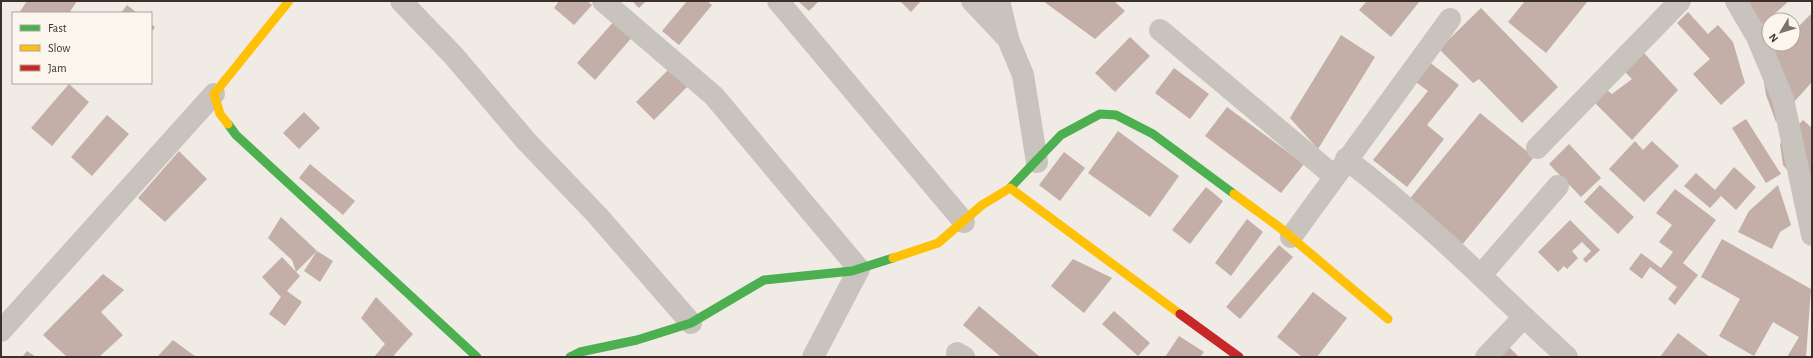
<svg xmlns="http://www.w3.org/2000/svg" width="1813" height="358" font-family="'Alegreya Sans',sans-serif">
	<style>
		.building { fill: #c3afa7 }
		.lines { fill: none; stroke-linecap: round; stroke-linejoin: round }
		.street { stroke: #c9c3be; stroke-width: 22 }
		.fast { stroke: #4caf50; stroke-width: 9 }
		.slow { stroke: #ffc107; stroke-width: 9 }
		.jam { stroke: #c62828; stroke-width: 9 }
	</style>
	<rect width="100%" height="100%" fill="#f0ebe5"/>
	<g class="building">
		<path d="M27,1H77L69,13H19Z"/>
		<path d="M559,1H587L592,5L574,25L554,8Z"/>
		<path d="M632,1H646L639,8Z"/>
		<path d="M687,1H707L712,5L679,45L662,31Z"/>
		<path d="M798,1H819L809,11Z"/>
		<path d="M900,1H921L911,12Z"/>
		<path d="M1043,1H1114L1125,11L1095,39Z"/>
		<path d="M1367,1H1420L1391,37L1359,10Z"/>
		<path d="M1525,1H1588L1546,53L1508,22Z"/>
		<path d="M1743,1H1789L1754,32Z"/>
		<path d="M127,5L137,13H121Z"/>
		<path d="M1481,8L1558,87L1522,123L1479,79L1473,83L1439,49Z"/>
		<path d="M1688,12L1708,34L1718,25L1733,42L1745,83L1721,105L1693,74L1710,59L1677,23Z"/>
		<path d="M1811,14L1812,82L1776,122L1766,95L1761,62L1780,44H1793V32Z"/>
		<path d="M616,19L634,35L595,80L577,63Z"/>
		<path d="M151,24L155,27L151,33Z"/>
		<path d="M1341,35L1375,57L1318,149L1290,118Z"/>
		<path d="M1130,37L1150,56L1115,92L1095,73Z"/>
		<path d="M1644,53L1678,90L1632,140L1595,103L1607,90L1612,94L1632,79L1625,72Z"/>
		<path d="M1424,58L1459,85L1427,125L1444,139L1407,187L1373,160L1428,91L1409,77Z"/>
		<path d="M673,65L691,83L654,120L636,102Z"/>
		<path d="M1174,68L1209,94L1190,119L1155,93Z"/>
		<path d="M69,84L89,102L52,146L31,128Z"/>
		<path d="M1227,107L1304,164L1281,193L1205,136Z"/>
		<path d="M304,112L320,128L299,149L283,133Z"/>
		<path d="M1480,113L1534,157L1461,246L1407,202Z"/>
		<path d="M107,115L129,134L92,176L71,157Z"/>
		<path d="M1746,119L1781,174L1766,183L1732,128Z"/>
		<path d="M1803,120L1812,128V184L1806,191L1783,165L1780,144Z"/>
		<path d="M1118,131L1179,176L1150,217L1088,173Z"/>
		<path d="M1635,141L1643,150L1652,141L1679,166L1644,202L1609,169Z"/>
		<path d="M1569,144L1601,178L1581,197L1549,164Z"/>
		<path d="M179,151L207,179L165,222L138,198Z"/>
		<path d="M1064,152L1085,168L1060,201L1039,185Z"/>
		<path d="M310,164L355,201L343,215L299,178Z"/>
		<path d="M1734,167L1756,187L1736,210L1721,196L1710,208L1684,186L1696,173L1715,190Z"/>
		<path d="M1600,185L1634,217L1618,234L1584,202Z"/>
		<path d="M1778,185L1791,225L1780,232L1772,249L1738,232L1749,211Z"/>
		<path d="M1206,187L1223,201L1190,244L1172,230Z"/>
		<path d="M1675,189L1716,220L1683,263L1698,275L1675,305L1668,299L1677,287L1650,267L1642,279L1629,269L1641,253L1661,268L1673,252L1659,242L1672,225L1656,213Z"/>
		<path d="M281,217L317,251L296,272L292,260L268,238Z"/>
		<path d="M1247,219L1263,232L1231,276L1215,263Z"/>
		<path d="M1570,220L1600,250L1586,263L1583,259L1591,251L1582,242L1572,251L1578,258L1567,269L1564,266L1558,272L1538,252Z"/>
		<path d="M1722,239L1811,289L1806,357H1787L1799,337L1773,322L1754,356L1719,336L1740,299L1701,277Z"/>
		<path d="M1279,245L1293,257L1240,319L1226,307Z"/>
		<path d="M317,251L333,261L320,282L304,271Z"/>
		<path d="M282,257L300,276L287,291L302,302L285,326L269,314L281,297L262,277Z"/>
		<path d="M1073,259L1112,278L1084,313L1051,286Z"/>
		<path d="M103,274L124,290L101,312L123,335L99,357H67L43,335Z"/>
		<path d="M1313,292L1347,318L1317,357H1302L1277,337Z"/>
		<path d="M376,297L413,334L394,355L396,357H374L385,344L361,318Z"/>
		<path d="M979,306L1040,357H1001L963,325Z"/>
		<path d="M1114,311L1150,343L1138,356L1102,324Z"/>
		<path d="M1678,333L1710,357H1660Z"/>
		<path d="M1179,336L1204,352L1200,357H1165Z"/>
		<path d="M173,340L196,357H157Z"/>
		<path d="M1508,346L1519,357H1498Z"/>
		<path d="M27,351L36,357H22Z"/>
	</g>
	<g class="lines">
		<g class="street">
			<path d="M401,1L453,55L527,142L597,215L691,323"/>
			<path d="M603,1L714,96L859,269L813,357"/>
			<path d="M778,1L964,222"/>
			<path d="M972,1L1008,39L1023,75L1037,162"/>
			<path d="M999,1L1008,38"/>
			<path d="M1736,1L1757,37L1783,99L1812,235"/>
			<path d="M1160,30L1334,176"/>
			<path d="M1537,148L1680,1"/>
			<path d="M1346,159C1409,207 1467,262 1524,317"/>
			<path d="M1291,237L1450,19"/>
			<path d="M1481,275L1558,186"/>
			<path d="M1,331L214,94"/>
			<path d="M957,353L964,357"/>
			<path d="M1486,357L1524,317L1567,357"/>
		</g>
		<g class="fast">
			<path d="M228,124L236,135L477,357"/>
			<path d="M1010,188L1061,135L1100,114L1116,115L1153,134L1234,194"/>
			<path d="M570,357L580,352L637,340L691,323L764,280L852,271L893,258"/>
		</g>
		<g class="slow">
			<path d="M228,124L220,114L214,94L289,1"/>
			<path d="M1234,194L1279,227L1388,319"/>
			<path d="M893,258L938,243L982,205L1010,188L1180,314"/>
		</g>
		<path class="jam" d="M1180,314L1239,357"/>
	</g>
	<rect width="1813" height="358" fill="none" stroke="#3b302b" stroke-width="4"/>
	<rect x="12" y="12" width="140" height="72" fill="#fbf5ee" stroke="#aea6a0"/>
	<rect x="20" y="25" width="20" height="6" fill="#4caf50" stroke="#aea6a0"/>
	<text x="48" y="32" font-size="12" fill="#3b302b">Fast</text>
	<rect x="20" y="45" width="20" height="6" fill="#ffc107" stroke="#aea6a0"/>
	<text x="48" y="52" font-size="12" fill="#3b302b">Slow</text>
	<rect x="20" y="65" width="20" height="6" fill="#c62828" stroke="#aea6a0"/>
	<text x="48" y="72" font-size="12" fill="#3b302b">Jam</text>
	<g transform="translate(1781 32) rotate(232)"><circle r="19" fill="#fbf5ee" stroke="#aea6a0"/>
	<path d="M0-3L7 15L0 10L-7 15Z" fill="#7a716c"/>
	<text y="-6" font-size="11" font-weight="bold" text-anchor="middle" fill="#3b302b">N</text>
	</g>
</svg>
